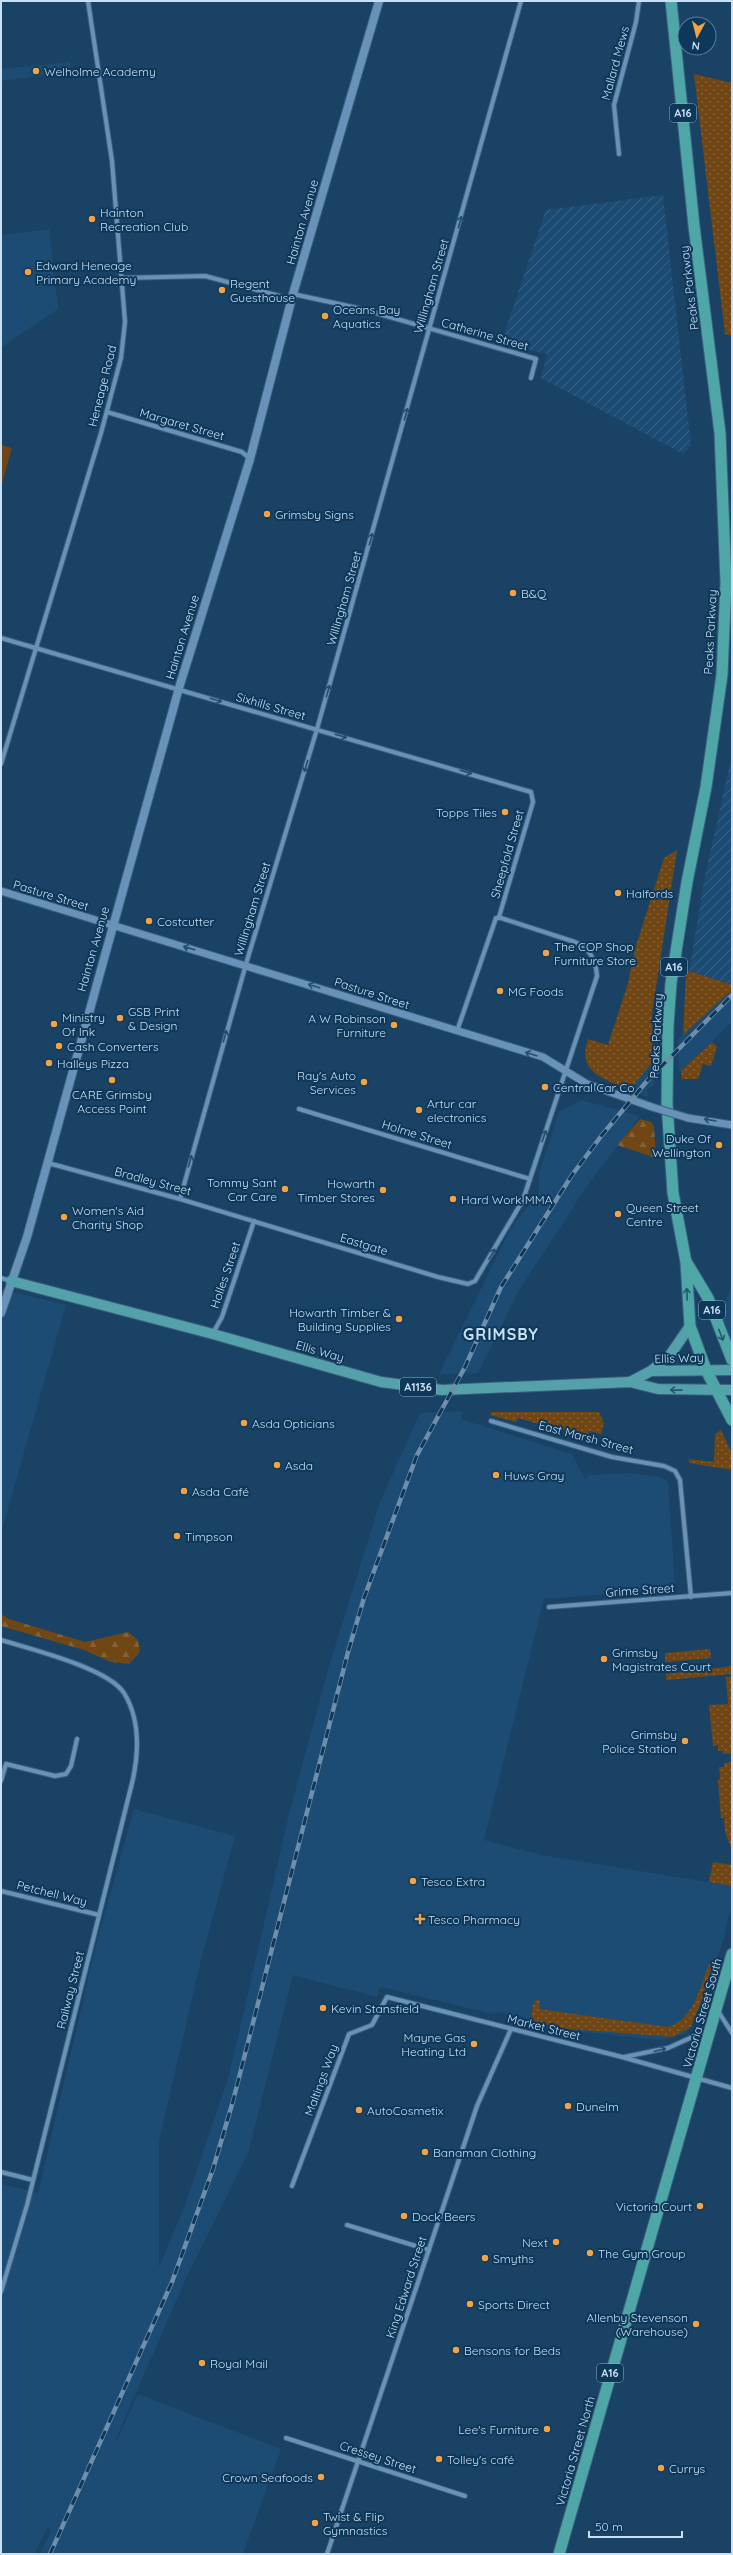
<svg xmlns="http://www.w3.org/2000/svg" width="733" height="2555" font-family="Quicksand,sans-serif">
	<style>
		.built { fill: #1c4c73 }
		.industrial { fill: url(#industrial-furrows) }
		.grass { fill: url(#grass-dots) }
		.forest { fill: url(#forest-firs) }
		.pitch { fill: #704714 }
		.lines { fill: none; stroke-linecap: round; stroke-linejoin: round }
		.minor-casing { stroke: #3c5f7c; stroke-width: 6 }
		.tertiary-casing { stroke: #3c5f7c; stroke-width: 9 }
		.secondary-casing { stroke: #3c5f7c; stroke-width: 10 }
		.primary-casing { stroke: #3c5f7c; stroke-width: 12 }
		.trunk-casing { stroke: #3c5f7c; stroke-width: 13 }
		.minor { stroke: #6892b8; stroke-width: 4 }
		.tertiary { stroke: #6892b8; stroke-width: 7 }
		.secondary { stroke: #6892b8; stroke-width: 8 }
		.primary { stroke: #55a1ab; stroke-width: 10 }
		.trunk { stroke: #4ea6a6; stroke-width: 11 }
		.rail-casing { stroke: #6f8eaa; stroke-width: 4.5 }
		.rail { stroke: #0e3859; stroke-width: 3; stroke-dasharray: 9; stroke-linecap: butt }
		.tertiary-bridge-casing { stroke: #3c5f7c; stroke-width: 9; stroke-linecap: butt }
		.tertiary-bridge { stroke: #6892b8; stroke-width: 7 }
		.oneway { stroke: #244e71 }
		.oneway2 { stroke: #215970 }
		.oneway3 { stroke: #235872 }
		.poi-dot { fill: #f4a344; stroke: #0e3859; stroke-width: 1.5 }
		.labels { text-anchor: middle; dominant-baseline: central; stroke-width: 4; stroke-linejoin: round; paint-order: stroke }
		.shield { fill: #0e3859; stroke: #91adc6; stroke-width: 1 }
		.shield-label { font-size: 11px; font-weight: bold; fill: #c9dff4 }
		.street-label { font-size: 12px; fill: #c9dff4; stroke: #0e3859 }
		.poi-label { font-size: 12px; fill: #c9dff4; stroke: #0e3859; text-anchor: start }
		.district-label { font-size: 16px; font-weight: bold; letter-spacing: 1px; fill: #c9dff4; stroke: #0e3859 }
	</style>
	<defs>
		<pattern id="industrial-furrows" width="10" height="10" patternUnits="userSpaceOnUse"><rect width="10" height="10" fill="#1c4c73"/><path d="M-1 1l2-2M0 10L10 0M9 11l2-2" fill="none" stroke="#3c6588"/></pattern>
		<pattern id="grass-dots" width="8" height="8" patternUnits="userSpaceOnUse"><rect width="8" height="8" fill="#704714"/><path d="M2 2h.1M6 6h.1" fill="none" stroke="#836137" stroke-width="1.8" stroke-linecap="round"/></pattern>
		<pattern id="forest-firs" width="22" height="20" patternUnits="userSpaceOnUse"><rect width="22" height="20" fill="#704714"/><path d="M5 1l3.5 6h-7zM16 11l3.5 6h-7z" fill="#836137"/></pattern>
	</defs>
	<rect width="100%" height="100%" fill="#1a4264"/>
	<g class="built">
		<path d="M70,62L71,72L1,81V69Z"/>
		<path d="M49,229L58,309L1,347V235Z"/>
		<path d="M732,990V1022L679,1073L678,1039Z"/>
		<path d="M653,1061L654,1085L647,1090L648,1097L630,1090Z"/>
		<path d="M581,1100L640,1116L589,1183L518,1292L478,1373L439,1374L511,1228L539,1192V1174L559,1112Z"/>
		<path d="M732,1287V1353L720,1313Z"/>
		<path d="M1,1289L66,1305L1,1533Z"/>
		<path d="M462,1411L461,1419L572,1454L585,1479L590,1475L631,1473L661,1477L668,1482L675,1585L671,1589L544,1599L484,1840L542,1855L732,1886V1902L724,1938L701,2003L691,2027L684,2034L662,2040L533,2027L528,2020L500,2012L493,2014L380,1987L377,1997L293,1975L248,2153L186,2278L115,2441L118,2438L138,2394L281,2449L243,2554H40L51,2531L48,2527L34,2554H1V2184L38,2193L97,1941L134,1809L235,1836L201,1960L159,2141V2267L184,2208L229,2076L290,1810L329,1666L380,1502L420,1413Z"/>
	</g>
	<g class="industrial">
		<path d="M663,195L691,445L683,454L541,378L547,354L501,343L546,210Z"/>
		<path d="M732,755V985L689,971L705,876Z"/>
	</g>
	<g class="grass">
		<path d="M694,74L732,83V336L725,334Z"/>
		<path d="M677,850L652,1014L653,1061L630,1090C604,1078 577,1074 588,1039L608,1045L628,983L636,946L664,858Z"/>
		<path d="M689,971L732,985V990L683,1035L686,974Z"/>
		<path d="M712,1042L717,1047L711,1066L703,1064L698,1079H682L681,1071Z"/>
		<path d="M491,1412H599L604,1423L601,1434L589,1431L587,1443L580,1441L581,1436L518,1418L516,1422L490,1415Z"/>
		<path d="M721,1430L732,1454V1470L689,1463V1459L714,1462L715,1434Z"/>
		<path d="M710,1649L711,1658L665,1662V1653Z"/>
		<path d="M732,1666V1674L666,1680V1674Z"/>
		<path d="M726,1677H732V1753L723,1754V1751H718V1745L713,1746L709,1705L728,1704Z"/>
		<path d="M732,1762V1847H731L725,1832L724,1818H721L718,1780L720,1779L719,1767H724V1763Z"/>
		<path d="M713,1862L732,1865V1886L709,1882Z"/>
		<path d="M710,1962L715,1966L691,2027L673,2037L545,2027L537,2025L531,2017L533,2005L536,2000L540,2001L539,2009L668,2027C695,2019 700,1985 710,1962Z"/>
	</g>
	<g class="forest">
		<path d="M640,1119L651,1122L654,1126L656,1158L617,1145Z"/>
		<path d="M1,1614L9,1619L85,1642L128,1632L138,1640L140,1652L129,1664L111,1662L84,1650L1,1626Z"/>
	</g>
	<path class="pitch" d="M1,445L12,448L1,487Z"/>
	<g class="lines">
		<g class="minor-casing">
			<g id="minor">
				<path d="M619,154L614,105L636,22L639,1"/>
				<path d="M123,278L205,276L283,297L290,304"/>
				<path d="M293,294L362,309L536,359L531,378"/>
				<path d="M107,412L242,452L250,459"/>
				<path d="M1,638L531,792L533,802L499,917"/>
				<path d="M1,764L101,433L121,358L125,322L112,161L88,1"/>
				<path d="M299,1109L530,1179"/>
				<path d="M48,1163L180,1199L438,1277L468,1284L475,1281L523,1200L597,976C596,960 590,948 575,942L501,918H496L457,1031"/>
				<path d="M180,1199L246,964L317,729L521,1"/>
				<path d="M1,1278L11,1281"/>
				<path d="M213,1333L222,1317L254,1221"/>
				<path d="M491,1421L612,1457L664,1466L675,1471L680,1480L691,1597"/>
				<path d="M549,1607L732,1593"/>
				<path d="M1,1640C30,1649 108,1668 124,1693C140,1719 139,1750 133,1779L27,2205L1,2292"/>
				<path d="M1,1781L6,1764L55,1776L66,1774L71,1766L77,1739"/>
				<path d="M1,1891L99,1915"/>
				<path d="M718,2011L732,2033"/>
				<path d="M624,2057L668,2048L708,2030"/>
				<path d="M1,2172L33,2180"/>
				<path d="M292,2186L349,2034L372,2025L387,1997L622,2057L732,2088"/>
				<path d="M347,2225L429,2250"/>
				<path d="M286,2438L465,2496"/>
				<path d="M327,2554L477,2106L511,2029"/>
			</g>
		</g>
		<g class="tertiary-casing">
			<g id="tertiary">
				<path d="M1,891C182,946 362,1002 543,1057L587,1084L652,1107"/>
				<path d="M688,1118L732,1125"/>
			</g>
		</g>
		<g class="secondary-casing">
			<path id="secondary" d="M1,1313L27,1237L179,688L250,459L293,294L379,1"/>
		</g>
		<g class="primary-casing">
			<g id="primary">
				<path d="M11,1281L213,1334L381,1382L442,1390L630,1382L658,1389L732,1390"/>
				<path d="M651,1371L670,1355L690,1326"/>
				<path d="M630,1382L651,1371L732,1370"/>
			</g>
		</g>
		<g class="trunk-casing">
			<g id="trunk">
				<path d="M671,1L694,226L720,433L726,582L722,675L706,787L687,882L671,983L668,1026L667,1104L673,1193L686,1262L690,1326L706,1370L732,1420"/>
				<path d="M687,1263L708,1298L732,1360"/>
				<path d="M559,2554L732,1954"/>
			</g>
		</g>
		<use href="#minor" class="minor"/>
		<use href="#tertiary" class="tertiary"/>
		<use href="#secondary" class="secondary"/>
		<use href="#primary" class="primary"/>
		<use href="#trunk" class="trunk"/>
		<g class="rail-casing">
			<path id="rail" d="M50,2554L172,2282L213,2169L233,2101L348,1652L364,1598L417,1455L465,1367L501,1287L572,1175L602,1135L647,1081L732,995"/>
		</g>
		<use href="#rail" class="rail"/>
		<g class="tertiary-bridge-casing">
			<path id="tertiary-bridge" d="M652,1107L688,1118"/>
		</g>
		<use href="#tertiary-bridge" class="tertiary-bridge"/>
	</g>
	<defs><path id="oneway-shaft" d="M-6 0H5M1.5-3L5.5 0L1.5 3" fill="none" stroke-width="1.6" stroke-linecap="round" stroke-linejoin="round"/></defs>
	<g class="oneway">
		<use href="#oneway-shaft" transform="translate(460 222) rotate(-75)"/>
		<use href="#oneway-shaft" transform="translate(406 414) rotate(-74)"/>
		<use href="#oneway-shaft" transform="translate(371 539) rotate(-74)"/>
		<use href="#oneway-shaft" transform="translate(328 691) rotate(-74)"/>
		<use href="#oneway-shaft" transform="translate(216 700) rotate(17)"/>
		<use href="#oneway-shaft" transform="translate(341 736) rotate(16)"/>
		<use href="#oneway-shaft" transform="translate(306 766) rotate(107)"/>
		<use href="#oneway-shaft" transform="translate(466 772) rotate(16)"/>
		<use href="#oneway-shaft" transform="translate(189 948) rotate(-164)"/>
		<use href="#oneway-shaft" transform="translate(314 986) rotate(-162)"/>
		<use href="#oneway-shaft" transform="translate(225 1036) rotate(-74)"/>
		<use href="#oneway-shaft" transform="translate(531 1054) rotate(-163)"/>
		<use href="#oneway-shaft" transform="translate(710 1120) rotate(-170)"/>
		<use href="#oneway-shaft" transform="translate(544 1136) rotate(-71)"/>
		<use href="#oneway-shaft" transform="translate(190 1161) rotate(-74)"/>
		<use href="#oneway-shaft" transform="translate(492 1254) rotate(-60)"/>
		<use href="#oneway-shaft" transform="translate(660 2050) rotate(-14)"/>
	</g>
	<g class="oneway2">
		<use href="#oneway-shaft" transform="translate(687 1294) rotate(-92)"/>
		<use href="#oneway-shaft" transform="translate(721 1335) rotate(69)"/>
	</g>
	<use class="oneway3" href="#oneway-shaft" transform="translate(676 1390) rotate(-179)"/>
	<g class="poi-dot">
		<circle cx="36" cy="71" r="4"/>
		<circle cx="92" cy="219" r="4"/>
		<circle cx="28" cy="272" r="4"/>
		<circle cx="222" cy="290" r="4"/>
		<circle cx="325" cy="316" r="4"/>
		<circle cx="267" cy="514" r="4"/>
		<circle cx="513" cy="593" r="4"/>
		<circle cx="505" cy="812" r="4"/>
		<circle cx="618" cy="893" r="4"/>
		<circle cx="149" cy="921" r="4"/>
		<circle cx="546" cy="953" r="4"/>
		<circle cx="500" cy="991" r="4"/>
		<circle cx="120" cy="1018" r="4"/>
		<circle cx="54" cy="1024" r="4"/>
		<circle cx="394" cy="1025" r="4"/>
		<circle cx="59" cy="1046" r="4"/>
		<circle cx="49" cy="1063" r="4"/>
		<circle cx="112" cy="1080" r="4"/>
		<circle cx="364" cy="1082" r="4"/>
		<circle cx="545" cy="1087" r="4"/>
		<circle cx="419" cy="1110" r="4"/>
		<circle cx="719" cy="1145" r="4"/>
		<circle cx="285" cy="1189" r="4"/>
		<circle cx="383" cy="1190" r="4"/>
		<circle cx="453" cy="1199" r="4"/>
		<circle cx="618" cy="1214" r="4"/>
		<circle cx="64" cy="1217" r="4"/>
		<circle cx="399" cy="1319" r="4"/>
		<circle cx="244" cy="1423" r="4"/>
		<circle cx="277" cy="1465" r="4"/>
		<circle cx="496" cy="1475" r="4"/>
		<circle cx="184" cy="1491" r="4"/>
		<circle cx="177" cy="1536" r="4"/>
		<circle cx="604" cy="1659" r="4"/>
		<circle cx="685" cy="1741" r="4"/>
		<circle cx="413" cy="1881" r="4"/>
		<path d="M418 1913h4v4h4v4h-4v4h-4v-4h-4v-4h4z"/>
		<circle cx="323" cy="2008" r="4"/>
		<circle cx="474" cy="2044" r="4"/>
		<circle cx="568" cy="2106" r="4"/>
		<circle cx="359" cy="2110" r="4"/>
		<circle cx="425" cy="2152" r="4"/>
		<circle cx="700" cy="2206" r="4"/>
		<circle cx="404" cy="2216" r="4"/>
		<circle cx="556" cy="2242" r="4"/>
		<circle cx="590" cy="2253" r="4"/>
		<circle cx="485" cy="2258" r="4"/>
		<circle cx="470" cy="2304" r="4"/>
		<circle cx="696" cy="2324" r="4"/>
		<circle cx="456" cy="2350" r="4"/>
		<circle cx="202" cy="2363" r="4"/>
		<circle cx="547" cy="2429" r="4"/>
		<circle cx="439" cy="2459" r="4"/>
		<circle cx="661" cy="2468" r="4"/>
		<circle cx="321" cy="2477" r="4"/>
		<circle cx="315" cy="2523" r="4"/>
	</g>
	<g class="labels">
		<g class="shield">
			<rect x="670" y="104" width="26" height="18" rx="3"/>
			<rect x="661" y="958" width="26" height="18" rx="3"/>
			<rect x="699" y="1301" width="26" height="18" rx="3"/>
			<rect x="400" y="1378" width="36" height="18" rx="3"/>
			<rect x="597" y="2364" width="26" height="18" rx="3"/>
		</g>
		<g class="shield-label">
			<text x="683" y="113">A16</text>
			<text x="674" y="967">A16</text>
			<text x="712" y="1310">A16</text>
			<text x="418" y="1387">A1136</text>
			<text x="610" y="2373">A16</text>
		</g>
		<g class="street-label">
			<text transform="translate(615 63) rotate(-75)">Mallard Mews</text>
			<text transform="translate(302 222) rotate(-74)">Hainton Avenue</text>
			<text transform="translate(431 286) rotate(-74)">Willingham Street</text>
			<text transform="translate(689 288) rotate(-97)">Peaks Parkway</text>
			<text transform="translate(485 334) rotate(16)">Catherine Street</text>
			<text transform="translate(102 386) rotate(-76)">Heneage Road</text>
			<text transform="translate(182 424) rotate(16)">Margaret Street</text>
			<text transform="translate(344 598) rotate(-74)">Willingham Street</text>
			<text transform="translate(710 632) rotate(-87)">Peaks Parkway</text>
			<text transform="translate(182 637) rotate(-73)">Hainton Avenue</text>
			<text transform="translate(271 706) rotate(16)">Sixhills Street</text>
			<text transform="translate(507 854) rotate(-74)">Sheepfold Street</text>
			<text transform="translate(51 895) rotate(17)">Pasture Street</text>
			<text transform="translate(252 909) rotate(-73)">Willingham Street</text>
			<text transform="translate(93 949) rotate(-74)">Hainton Avenue</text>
			<text transform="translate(372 993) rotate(18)">Pasture Street</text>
			<text transform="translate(656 1036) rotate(-87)">Peaks Parkway</text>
			<text transform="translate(417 1134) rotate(17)">Holme Street</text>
			<text transform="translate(153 1181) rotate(15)">Bradley Street</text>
			<text transform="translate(364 1244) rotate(17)">Eastgate</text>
			<text transform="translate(225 1275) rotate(-71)">Holles Street</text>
			<text transform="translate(320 1351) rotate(16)">Ellis Way</text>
			<text transform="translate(679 1358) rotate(-2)">Ellis Way</text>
			<text transform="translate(586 1437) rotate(15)">East Marsh Street</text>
			<text transform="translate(640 1590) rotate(-4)">Grime Street</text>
			<text transform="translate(52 1893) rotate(14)">Petchell Way</text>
			<text transform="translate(70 1990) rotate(-76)">Railway Street</text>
			<text transform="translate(702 2013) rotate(-74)">Victoria Street South</text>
			<text transform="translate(544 2027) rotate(14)">Market Street</text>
			<text transform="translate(321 2080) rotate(-70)">Maltings Way</text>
			<text transform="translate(406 2287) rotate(-72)">King Edward Street</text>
			<text transform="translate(575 2451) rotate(-74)">Victoria Street North</text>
			<text transform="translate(378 2457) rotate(18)">Cressey Street</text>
		</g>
		<g class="poi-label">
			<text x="44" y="71">Welholme Academy</text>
			<text x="100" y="212">Hainton<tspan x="100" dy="14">Recreation Club</tspan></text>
			<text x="36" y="265">Edward Heneage<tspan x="36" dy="14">Primary Academy</tspan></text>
			<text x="230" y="283">Regent<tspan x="230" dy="14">Guesthouse</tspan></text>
			<text x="333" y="309">Oceans Bay<tspan x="333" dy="14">Aquatics</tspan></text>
			<text x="275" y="514">Grimsby Signs</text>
			<text x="521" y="593">B&amp;Q</text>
			<text x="497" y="812" text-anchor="end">Topps Tiles</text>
			<text x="626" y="893">Halfords</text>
			<text x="157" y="921">Costcutter</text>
			<text x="554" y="946">The COP Shop<tspan x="554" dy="14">Furniture Store</tspan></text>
			<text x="508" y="991">MG Foods</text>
			<text x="128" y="1011">GSB Print<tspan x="128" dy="14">&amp; Design</tspan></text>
			<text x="62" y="1017">Ministry<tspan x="62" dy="14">Of Ink</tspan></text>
			<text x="386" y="1018" text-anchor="end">A W Robinson<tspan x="386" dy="14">Furniture</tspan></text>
			<text x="67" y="1046">Cash Converters</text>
			<text x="57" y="1063">Halleys Pizza</text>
			<text x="356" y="1075" text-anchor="end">Ray's Auto<tspan x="356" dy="14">Services</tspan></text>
			<text x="553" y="1087">Central Car Co</text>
			<text x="112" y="1094" text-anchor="middle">CARE Grimsby<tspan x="112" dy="14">Access Point</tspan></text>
			<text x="427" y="1103">Artur car<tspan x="427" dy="14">electronics</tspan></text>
			<text x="711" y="1138" text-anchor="end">Duke Of<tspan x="711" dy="14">Wellington</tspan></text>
			<text x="277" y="1182" text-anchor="end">Tommy Sant<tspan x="277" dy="14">Car Care</tspan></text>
			<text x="375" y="1183" text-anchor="end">Howarth<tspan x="375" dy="14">Timber Stores</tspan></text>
			<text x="461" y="1199">Hard Work MMA</text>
			<text x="626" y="1207">Queen Street<tspan x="626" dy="14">Centre</tspan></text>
			<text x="72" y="1210">Women's Aid<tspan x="72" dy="14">Charity Shop</tspan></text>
			<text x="391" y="1312" text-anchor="end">Howarth Timber &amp;<tspan x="391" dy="14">Building Supplies</tspan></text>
			<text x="252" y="1423">Asda Opticians</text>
			<text x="285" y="1465">Asda</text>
			<text x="504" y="1475">Huws Gray</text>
			<text x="192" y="1491">Asda Café</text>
			<text x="185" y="1536">Timpson</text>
			<text x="612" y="1652">Grimsby<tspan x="612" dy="14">Magistrates Court</tspan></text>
			<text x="677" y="1734" text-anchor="end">Grimsby<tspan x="677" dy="14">Police Station</tspan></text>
			<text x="421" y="1881">Tesco Extra</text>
			<text x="428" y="1919">Tesco Pharmacy</text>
			<text x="331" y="2008">Kevin Stansfield</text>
			<text x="466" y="2037" text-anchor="end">Mayne Gas<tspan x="466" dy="14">Heating Ltd</tspan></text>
			<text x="576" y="2106">Dunelm</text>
			<text x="367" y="2110">AutoCosmetix</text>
			<text x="433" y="2152">Banaman Clothing</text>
			<text x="692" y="2206" text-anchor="end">Victoria Court</text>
			<text x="412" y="2216">Dock Beers</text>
			<text x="548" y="2242" text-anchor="end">Next</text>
			<text x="598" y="2253">The Gym Group</text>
			<text x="493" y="2258">Smyths</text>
			<text x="478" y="2304">Sports Direct</text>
			<text x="688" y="2317" text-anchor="end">Allenby Stevenson<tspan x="688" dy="14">(Warehouse)</tspan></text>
			<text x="464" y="2350">Bensons for Beds</text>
			<text x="210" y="2363">Royal Mail</text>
			<text x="539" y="2429" text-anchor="end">Lee's Furniture</text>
			<text x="447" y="2459">Tolley's café</text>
			<text x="669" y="2468">Currys</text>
			<text x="313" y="2477" text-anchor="end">Crown Seafoods</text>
			<text x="323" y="2516">Twist &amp; Flip<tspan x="323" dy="14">Gymnastics</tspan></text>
		</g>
		<g class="district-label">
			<text x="501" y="1334">GRIMSBY</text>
		</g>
	</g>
	<rect width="733" height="2555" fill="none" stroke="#c9dff4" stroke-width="4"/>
	<g transform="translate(697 36) rotate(187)"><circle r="19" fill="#0e3859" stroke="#597b97"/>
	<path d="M0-3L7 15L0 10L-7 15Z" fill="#f4a344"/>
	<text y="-6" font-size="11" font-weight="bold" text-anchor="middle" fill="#c9dff4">N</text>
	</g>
	<path d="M589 2531v6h93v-6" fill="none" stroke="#c9dff4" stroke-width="2"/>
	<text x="595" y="2531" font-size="12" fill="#c9dff4" stroke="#0e3859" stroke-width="3" paint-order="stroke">50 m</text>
</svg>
